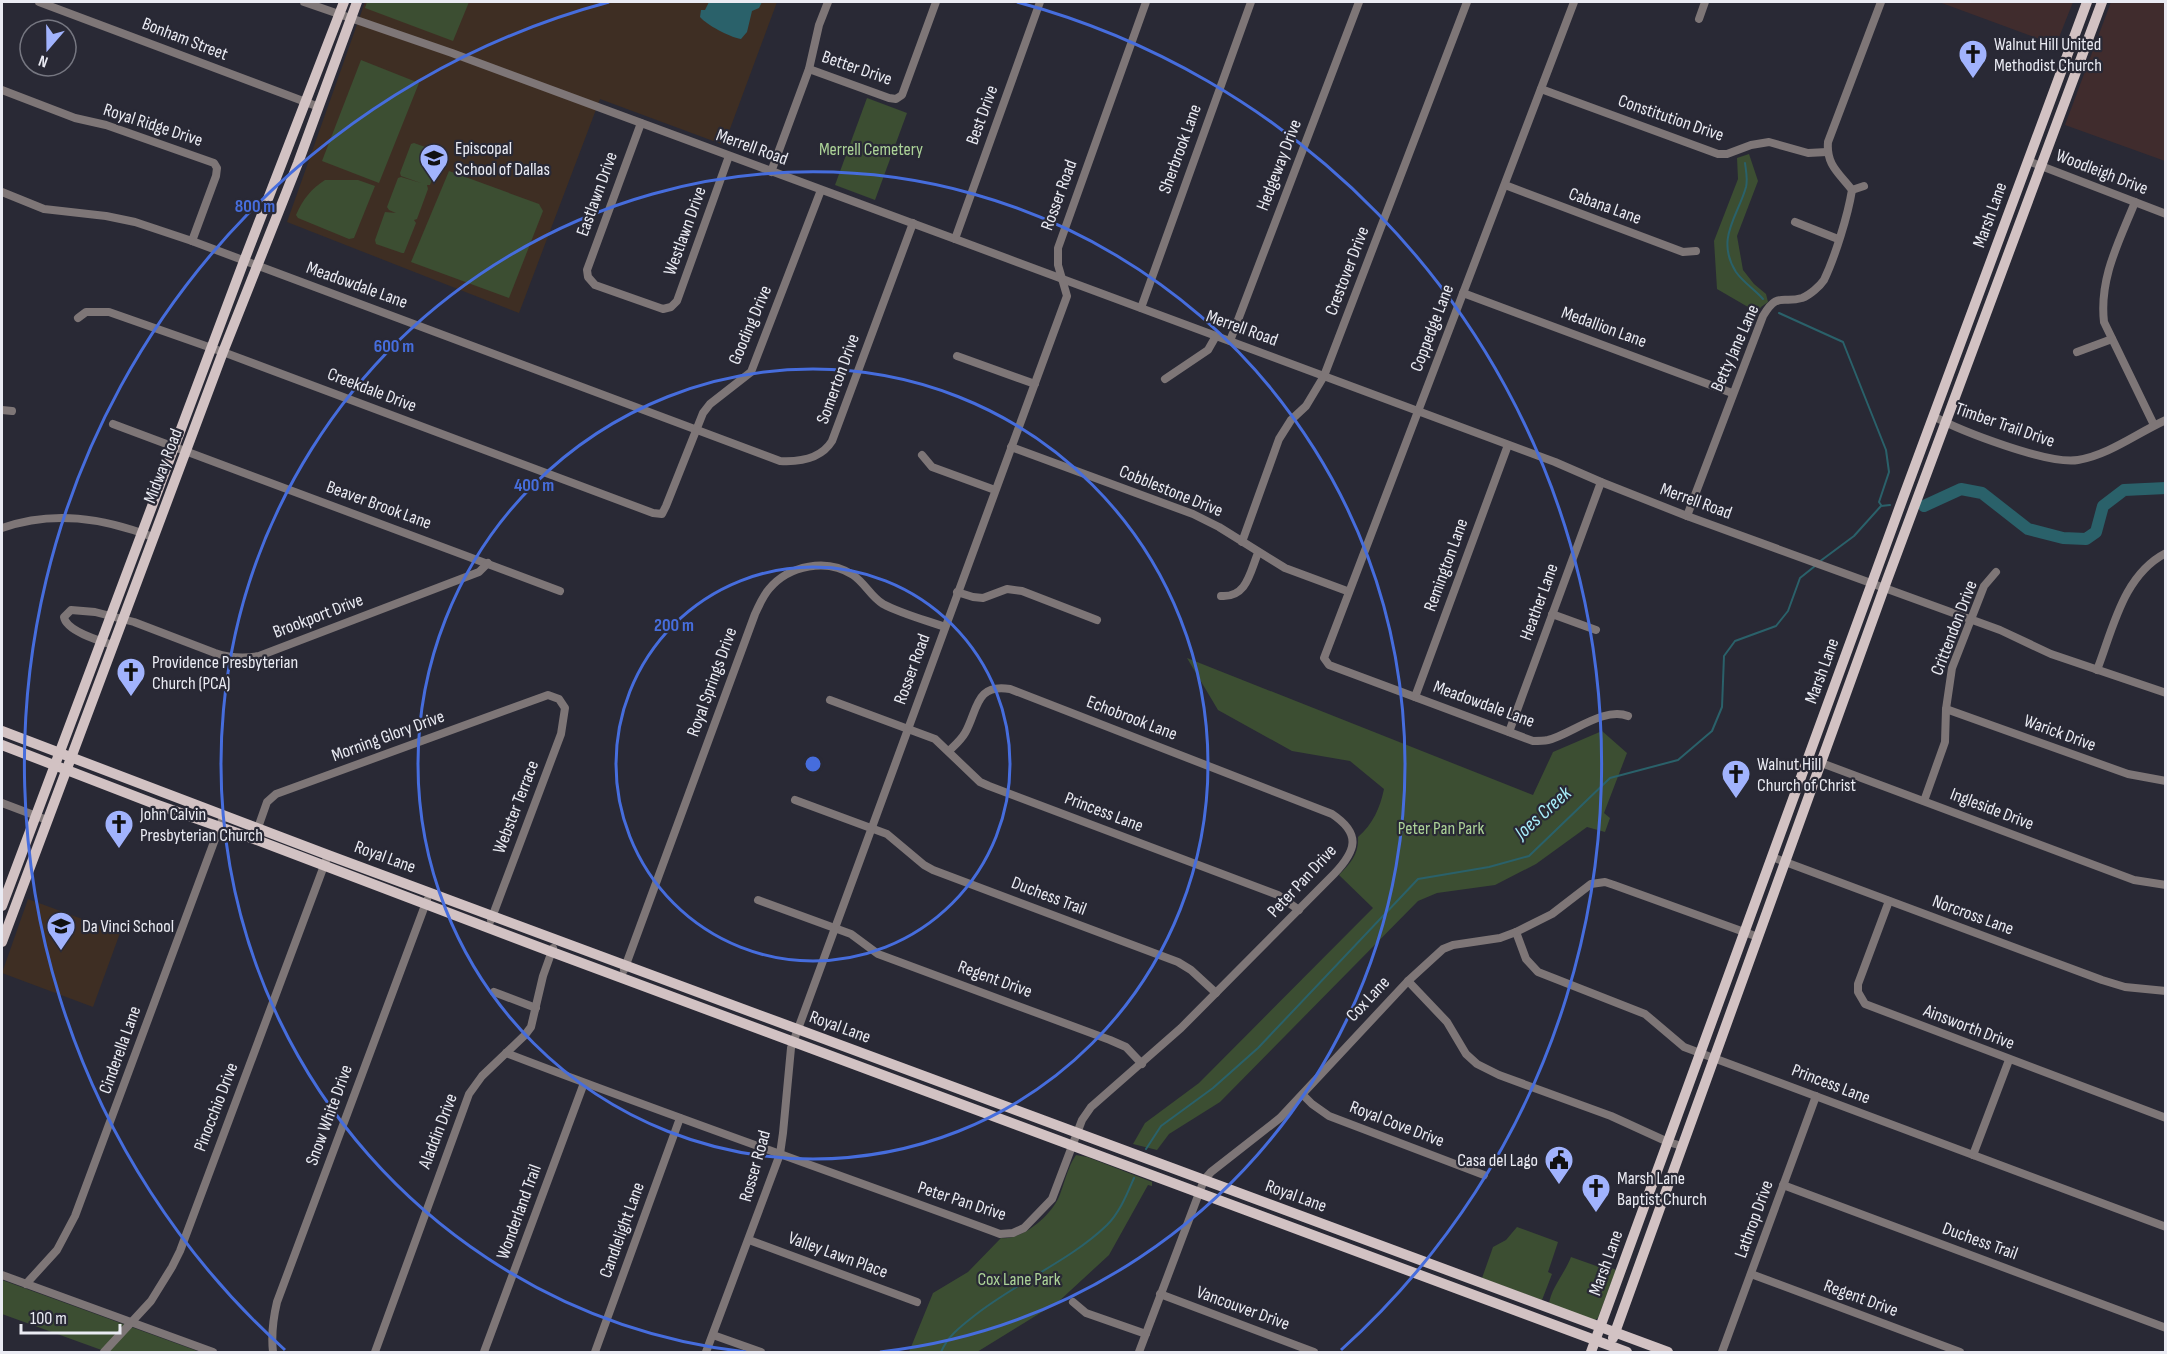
<svg xmlns="http://www.w3.org/2000/svg" width="2167" height="1354" font-family="'Sofia Sans Condensed',sans-serif">
	<style>
		.commercial { fill: #402c2d }
		.education { fill: #3e2e23 }
		.green { fill: #3c4e32 }
		.water { fill: #2a616a }
		.lines { fill: none; stroke-linecap: round; stroke-linejoin: round }
		.stream { stroke: #2a616a; stroke-width: 2 }
		.river { stroke: #2a616a; stroke-width: 12 }
		.minor { stroke: #7e7677; stroke-width: 8 }
		.major { stroke: #d2c2c3; stroke-width: 10 }
		.ring { fill: none; stroke: #466ddd; stroke-width: 3 }
		.labels { text-anchor: middle; dominant-baseline: central; stroke-width: 4.5; stroke-linejoin: round; paint-order: stroke }
		.street-label { font-size: 18px; fill: #eaebf3; stroke: #292935 }
		.poi-label { font-size: 18px; fill: #eaebf3; stroke: #292935; text-anchor: start }
		.park-label { font-size: 18px; fill: #acd398; stroke: #292935 }
		.water-label { font-size: 20px; font-style: italic; fill: #a7edfa; stroke: #292935 }
		.centre { fill: #466ddd; stroke: #292935; stroke-width: 3 }
		.ring-label { font-size: 18px; text-anchor: middle; font-weight: bold; fill: #466ddd; stroke: #292935; stroke-width: 4.5; stroke-linejoin: round; paint-order: stroke }
	</style>
	<rect width="100%" height="100%" fill="#292935"/>
	<g class="commercial">
		<path d="M1939,2H2073L2056,45Z"/>
		<path d="M2111,2H2165V161L2065,125Z"/>
	</g>
	<g class="education">
		<path d="M365,2H777L724,145L600,99L519,313L287,222Z"/>
		<path d="M28,899L120,933L93,1007L2,973Z"/>
	</g>
	<g class="green">
		<path d="M367,2H469L453,41L365,8Z"/>
		<path d="M361,60L419,83L379,183L322,161Z"/>
		<path d="M867,98L907,113L875,200L835,185Z"/>
		<path d="M414,143L439,152L441,155L430,185H427L428,189L417,219L414,220L416,223L404,253H402L376,244L375,240L385,212L396,213L389,210L387,207L398,178L401,177L421,183L401,176L400,173L411,144Z"/>
		<path d="M1749,154L1758,181L1737,236L1743,270L1754,284L1766,294L1768,302L1761,307L1755,317L1748,307L1717,289L1714,241L1738,179L1737,158Z"/>
		<path d="M449,171L539,204L543,211L509,298L411,262Z"/>
		<path d="M325,180H358L375,186L354,238L349,239L298,218L296,215C303,199 311,189 325,180Z"/>
		<path d="M1187,658L1533,795L1553,752L1602,731L1627,753L1604,813L1610,818L1605,832L1587,827L1536,864L1495,885L1437,893L1418,901L1220,1102L1169,1134L1157,1150L1133,1144L1145,1123L1199,1083L1373,908L1339,875C1351,863 1359,854 1358,837C1373,824 1380,808 1384,789L1350,761L1292,751L1218,710Z"/>
		<path d="M1076,1155L1087,1157L1152,1182V1186L1148,1185L1109,1255L1058,1302L977,1352H909L933,1293L968,1272L1001,1238C1021,1241 1049,1217 1058,1199C1064,1186 1067,1168 1076,1155Z"/>
		<path d="M1517,1227L1558,1242L1548,1272L1552,1274L1542,1300L1482,1278L1493,1247L1506,1240Z"/>
		<path d="M1571,1257L1602,1268L1604,1264L1616,1270L1598,1318L1595,1320L1549,1304C1551,1288 1565,1273 1571,1257Z"/>
		<path d="M2,1280L200,1352H107L2,1314Z"/>
	</g>
	<path class="water" d="M709,2H762L759,8L752,11L747,32L741,39C729,37 707,25 700,17L701,10H705Z"/>
	<g class="lines">
		<g class="stream">
			<path d="M1745,163C1746,171 1748,179 1746,187C1738,216 1715,239 1736,272C1743,282 1755,290 1763,299"/>
			<path d="M1779,313L1843,342L1886,450L1889,472L1879,502L1881,505"/>
			<path d="M1819,562L1854,536L1881,506L1890,505"/>
			<path d="M1146,1149L1161,1126L1213,1088L1258,1048L1418,879L1489,867L1529,856L1610,778L1678,760L1712,731L1722,707L1724,656L1735,641L1776,626L1788,611L1800,578L1815,566"/>
			<path d="M941,1352C948,1336 960,1327 974,1316C1015,1283 1070,1261 1107,1225C1120,1212 1127,1194 1134,1178"/>
		</g>
		<path class="river" d="M1924,506L1961,489L1982,493L2028,529L2063,538L2086,539L2096,532L2103,506L2124,490L2166,488"/>
		<g class="minor">
			<path d="M39,2L319,107"/>
			<path d="M304,2L452,53L955,239L1555,462L1601,482L1687,516L2000,630L2051,654L2166,693"/>
			<path d="M1574,2L1324,658L1329,665L1533,741C1538,741 1543,741 1548,740C1570,735 1604,706 1628,716"/>
			<path d="M1699,19L1705,2"/>
			<path d="M809,69L889,98L896,99L902,95L936,2"/>
			<path d="M1541,89L1718,154H1727L1751,145L1769,142L1808,153L1827,152"/>
			<path d="M2,90L75,118L106,125L214,163L217,168L216,176L192,241"/>
			<path d="M641,123L587,270L588,277L595,285L663,309L671,307L677,301L729,156"/>
			<path d="M2028,161L2166,214"/>
			<path d="M771,172L809,69L819,25L828,2"/>
			<path d="M1505,185L1683,252L1696,251"/>
			<path d="M1852,190L1864,186"/>
			<path d="M2,192L44,209L106,216L135,222L192,241L780,461C799,462 821,459 832,441L913,223"/>
			<path d="M2135,202C2119,242 2099,278 2104,322L2154,425"/>
			<path d="M1795,222L1838,239"/>
			<path d="M955,239L1040,2"/>
			<path d="M1463,293L1732,393"/>
			<path d="M1141,308L1251,2"/>
			<path d="M78,318L86,312H109L223,352L653,513L662,514L666,506L703,413L710,404L751,372L821,190"/>
			<path d="M1230,341L1359,2"/>
			<path d="M2077,352L2112,339"/>
			<path d="M957,356L1035,384"/>
			<path d="M1165,379L1208,350L1216,336"/>
			<path d="M2,410L12,411"/>
			<path d="M1933,416C1961,431 2048,465 2078,460C2109,455 2137,433 2166,420"/>
			<path d="M113,424L560,591"/>
			<path d="M1011,447L1193,514L1219,527L1285,568L1347,591"/>
			<path d="M922,455L932,467L995,490"/>
			<path d="M1687,516L1763,316C1778,291 1782,304 1802,298C1810,295 1820,286 1824,280C1835,257 1848,215 1852,190C1839,173 1826,165 1828,142L1881,2"/>
			<path d="M2,528C53,510 103,518 153,537"/>
			<path d="M1242,542L1279,439L1291,420L1306,406L1324,376L1467,2"/>
			<path d="M957,592L973,597L983,598L1007,589L1022,591L1097,620"/>
			<path d="M1221,596C1247,598 1250,572 1258,553"/>
			<path d="M1552,614L1596,630"/>
			<path d="M113,645C100,641 66,631 64,617L71,610L95,612L134,622L215,653C230,658 243,659 259,656L479,572L488,563"/>
			<path d="M2097,670C2113,629 2123,575 2166,553"/>
			<path d="M1415,697L1508,445"/>
			<path d="M830,700L935,739L980,782L989,786L1278,895L1299,910"/>
			<path d="M1946,709L2128,774L2166,781"/>
			<path d="M1509,732L1601,482"/>
			<path d="M1808,758L2134,880L2166,885"/>
			<path d="M795,800L887,834L924,865L933,870L1178,962L1191,970L1216,993"/>
			<path d="M1924,801L1945,742L1946,709L1952,668L1984,586L1996,572"/>
			<path d="M2,803L47,820"/>
			<path d="M254,839L267,802L276,794L548,695L559,699L565,708L561,734L491,920"/>
			<path d="M1772,857L2102,980L2125,987L2166,991"/>
			<path d="M758,900L851,934L878,954L1110,1040L1126,1047L1142,1064"/>
			<path d="M1889,901L1858,984V992L1865,1004L2166,1118"/>
			<path d="M1516,932L1526,959L1538,972L1645,1014L1684,1047L2166,1227"/>
			<path d="M624,970L755,614C759,605 763,596 769,589C789,565 827,558 853,575C865,583 871,597 883,604C902,614 925,620 945,627"/>
			<path d="M1408,981L1447,1022L1466,1054L1477,1064L1499,1075L1611,1116L1668,1142L1682,1146"/>
			<path d="M494,992L536,1008"/>
			<path d="M506,1053C670,1116 835,1173 1000,1234L1013,1233L1024,1228L1052,1199L1082,1120L1091,1107L1181,1028L1334,874C1356,851 1362,834 1332,814L1010,689C975,683 978,710 965,733C961,740 955,745 949,751"/>
			<path d="M1303,1095L1312,1104L1329,1116L1484,1175"/>
			<path d="M1973,1155L2009,1060"/>
			<path d="M1783,1185L2166,1328"/>
			<path d="M749,1240L917,1302"/>
			<path d="M1751,1274L1960,1352"/>
			<path d="M2,1275L213,1352"/>
			<path d="M26,1284L57,1250L75,1216L224,815"/>
			<path d="M1160,1294L1314,1352"/>
			<path d="M1073,1302L1086,1313L1146,1334"/>
			<path d="M713,1335L761,1352"/>
			<path d="M104,1352L151,1301L172,1267L180,1251L328,855"/>
			<path d="M273,1352C271,1334 273,1319 277,1302L427,900"/>
			<path d="M375,1352L469,1094L482,1076L525,1035L531,1027L543,976L553,948"/>
			<path d="M484,1352L584,1083"/>
			<path d="M595,1352L680,1118"/>
			<path d="M706,1352L780,1154L783,1133L791,1048L1067,296L1058,265V248L1146,2"/>
			<path d="M1139,1352L1204,1180L1211,1172L1280,1118L1408,981L1443,949L1453,945L1500,938L1516,932L1552,914L1591,884L1605,882L1614,885L1758,937"/>
			<path d="M1722,1352L1816,1096"/>
		</g>
		<g class="major">
			<path d="M2,731L328,855L1668,1352"/>
			<path d="M2,745L155,804L254,839L552,952L1627,1352"/>
			<path d="M2,906L244,261L344,2"/>
			<path d="M2,942L223,352L298,163L357,2"/>
			<path d="M1613,1338L1887,580L2102,2"/>
			<path d="M1591,1352L1903,498L2087,2"/>
		</g>
	</g>
	<g class="ring">
		<circle cx="813" cy="764" r="197"/>
		<circle cx="813" cy="764" r="395"/>
		<path d="M746 1352A592 592 0 1 1 880 1352"/>
		<path d="M285 1350A789 789 0 0 1 609 2M1017 2A789 789 0 0 1 1341 1350"/>
	</g>
	<defs>
		<g id="church-pin" transform="scale(1.5)"><path d="M0 17L-7.5 6A9.5 9.5 0 1 1 7.5 6Z" fill="#a1b3fd" stroke="#292935"/><path d="M-1.2-6h2.4v3.5h3.3v2.4h-3.3V6h-2.4V-.1h-3.3v-2.4h3.3Z" fill="#111"/></g>
		<g id="school-pin" transform="scale(1.5)"><path d="M0 17L-7.5 6A9.5 9.5 0 1 1 7.5 6Z" fill="#a1b3fd" stroke="#292935"/><path d="M0-5L7-2L0 1L-7-2ZM-4 1L0 2.5L4 1V4Q0 6-4 4Z" fill="#111"/></g>
		<g id="civic-pin" transform="scale(1.5)"><path d="M0 17L-7.5 6A9.5 9.5 0 1 1 7.5 6Z" fill="#a1b3fd" stroke="#292935"/><path d="M-.6-6.5H3V-4.5H.6V-3L4-1V1h2V6H-6V1h2V-1L-.6-3ZM-1.2 2.5V6h2.4V2.5Z" fill="#111"/></g>
	</defs>
	<g fill-rule="evenodd">
		<use href="#church-pin" x="1973" y="54"/>
		<use href="#school-pin" x="434" y="158"/>
		<use href="#church-pin" x="131" y="672"/>
		<use href="#church-pin" x="1736" y="774"/>
		<use href="#church-pin" x="119" y="824"/>
		<use href="#school-pin" x="61" y="926"/>
		<use href="#civic-pin" x="1559" y="1160"/>
		<use href="#church-pin" x="1596" y="1188"/>
	</g>
	<g class="labels">
		<g class="street-label">
			<text transform="translate(185 39) rotate(21)">Bonham Street</text>
			<text transform="translate(857 68) rotate(19)">Better Drive</text>
			<text transform="translate(982 115) rotate(-70)">Best Drive</text>
			<text transform="translate(1671 118) rotate(19)">Constitution Drive</text>
			<text transform="translate(153 125) rotate(18)">Royal Ridge Drive</text>
			<text transform="translate(752 147) rotate(20)">Merrell Road</text>
			<text transform="translate(1180 149) rotate(-70)">Sherbrook Lane</text>
			<text transform="translate(1279 165) rotate(-69)">Hedgeway Drive</text>
			<text transform="translate(2102 172) rotate(21)">Woodleigh Drive</text>
			<text transform="translate(597 194) rotate(-70)">Eastlawn Drive</text>
			<text transform="translate(1059 195) rotate(-70)">Rosser Road</text>
			<text transform="translate(1605 206) rotate(20)">Cabana Lane</text>
			<text transform="translate(1990 215) rotate(-70)">Marsh Lane</text>
			<text transform="translate(685 231) rotate(-70)">Westlawn Drive</text>
			<text transform="translate(1347 271) rotate(-69)">Crestover Drive</text>
			<text transform="translate(357 285) rotate(20)">Meadowdale Lane</text>
			<text transform="translate(750 325) rotate(-67)">Gooding Drive</text>
			<text transform="translate(1604 327) rotate(20)">Medallion Lane</text>
			<text transform="translate(1242 328) rotate(20)">Merrell Road</text>
			<text transform="translate(1432 328) rotate(-69)">Coppedge Lane</text>
			<text transform="translate(1735 348) rotate(-66)">Betty Jane Lane</text>
			<text transform="translate(838 379) rotate(-70)">Somerton Drive</text>
			<text transform="translate(372 390) rotate(21)">Creekdale Drive</text>
			<text transform="translate(2005 425) rotate(19)">Timber Trail Drive</text>
			<text transform="translate(163 466) rotate(-69)">Midway Road</text>
			<text transform="translate(1171 491) rotate(22)">Cobblestone Drive</text>
			<text transform="translate(1696 501) rotate(20)">Merrell Road</text>
			<text transform="translate(379 505) rotate(20)">Beaver Brook Lane</text>
			<text transform="translate(1446 565) rotate(-70)">Remington Lane</text>
			<text transform="translate(1539 602) rotate(-70)">Heather Lane</text>
			<text transform="translate(318 616) rotate(-21)">Brookport Drive</text>
			<text transform="translate(1954 628) rotate(-69)">Crittendon Drive</text>
			<text transform="translate(912 669) rotate(-70)">Rosser Road</text>
			<text transform="translate(1822 671) rotate(-70)">Marsh Lane</text>
			<text transform="translate(712 682) rotate(-70)">Royal Springs Drive</text>
			<text transform="translate(1484 704) rotate(20)">Meadowdale Lane</text>
			<text transform="translate(1132 718) rotate(21)">Echobrook Lane</text>
			<text transform="translate(2060 733) rotate(20)">Warick Drive</text>
			<text transform="translate(388 736) rotate(-20)">Morning Glory Drive</text>
			<text transform="translate(516 807) rotate(-69)">Webster Terrace</text>
			<text transform="translate(1992 809) rotate(21)">Ingleside Drive</text>
			<text transform="translate(1104 812) rotate(21)">Princess Lane</text>
			<text transform="translate(385 857) rotate(20)">Royal Lane</text>
			<text transform="translate(1302 881) rotate(-47)">Peter Pan Drive</text>
			<text transform="translate(1049 896) rotate(21)">Duchess Trail</text>
			<text transform="translate(1973 915) rotate(20)">Norcross Lane</text>
			<text transform="translate(995 979) rotate(20)">Regent Drive</text>
			<text transform="translate(1368 999) rotate(-47)">Cox Lane</text>
			<text transform="translate(840 1027) rotate(20)">Royal Lane</text>
			<text transform="translate(1969 1027) rotate(21)">Ainsworth Drive</text>
			<text transform="translate(120 1050) rotate(-70)">Cinderella Lane</text>
			<text transform="translate(1831 1084) rotate(21)">Princess Lane</text>
			<text transform="translate(216 1107) rotate(-69)">Pinocchio Drive</text>
			<text transform="translate(329 1115) rotate(-70)">Snow White Drive</text>
			<text transform="translate(1397 1124) rotate(21)">Royal Cove Drive</text>
			<text transform="translate(438 1131) rotate(-69)">Aladdin Drive</text>
			<text transform="translate(755 1166) rotate(-74)">Rosser Road</text>
			<text transform="translate(1296 1196) rotate(20)">Royal Lane</text>
			<text transform="translate(962 1201) rotate(18)">Peter Pan Drive</text>
			<text transform="translate(519 1212) rotate(-70)">Wonderland Trail</text>
			<text transform="translate(1754 1219) rotate(-70)">Lathrop Drive</text>
			<text transform="translate(622 1230) rotate(-70)">Candlelight Lane</text>
			<text transform="translate(1980 1241) rotate(20)">Duchess Trail</text>
			<text transform="translate(838 1255) rotate(20)">Valley Lawn Place</text>
			<text transform="translate(1606 1263) rotate(-70)">Marsh Lane</text>
			<text transform="translate(1861 1298) rotate(20)">Regent Drive</text>
			<text transform="translate(1243 1308) rotate(20)">Vancouver Drive</text>
		</g>
		<g class="poi-label">
			<text x="1994" y="44">Walnut Hill United<tspan x="1994" dy="21">Methodist Church</tspan></text>
			<text x="455" y="148">Episcopal<tspan x="455" dy="21">School of Dallas</tspan></text>
			<text x="152" y="662">Providence Presbyterian<tspan x="152" dy="21">Church (PCA)</tspan></text>
			<text x="1757" y="764">Walnut Hill<tspan x="1757" dy="21">Church of Christ</tspan></text>
			<text x="140" y="814">John Calvin<tspan x="140" dy="21">Presbyterian Church</tspan></text>
			<text x="82" y="926">Da Vinci School</text>
			<text x="1538" y="1160" text-anchor="end">Casa del Lago</text>
			<text x="1617" y="1178">Marsh Lane<tspan x="1617" dy="21">Baptist Church</tspan></text>
		</g>
		<g class="park-label">
			<text x="871" y="149">Merrell Cemetery</text>
			<text x="1441" y="828">Peter Pan Park</text>
			<text x="1019" y="1279">Cox Lane Park</text>
		</g>
		<g class="water-label">
			<text transform="translate(1543 813) rotate(-42)">Joes Creek</text>
		</g>
	</g>
	<circle cx="813" cy="764" r="9" class="centre"/>
	<g class="ring-label">
		<text x="255" y="212">800 m</text>
		<text x="394" y="352">600 m</text>
		<text x="534" y="491">400 m</text>
		<text x="674" y="631">200 m</text>
	</g>
	<rect width="2167" height="1354" fill="none" stroke="#eaebf3" stroke-width="6"/>
	<g transform="translate(48 48) rotate(200)"><circle r="28" fill="#292935" stroke="#767781" stroke-width="1.5"/>
	<path d="M0-4.5L10 22L0 15L-10 22Z" fill="#a1b3fd"/>
	<text y="-9" font-size="16" font-weight="bold" text-anchor="middle" fill="#eaebf3">N</text>
	</g>
	<path d="M21 1324v9h99v-9" fill="none" stroke="#eaebf3" stroke-width="3"/>
	<text x="30" y="1324" font-size="18" fill="#eaebf3" stroke="#292935" stroke-width="4.5" paint-order="stroke">100 m</text>
</svg>
